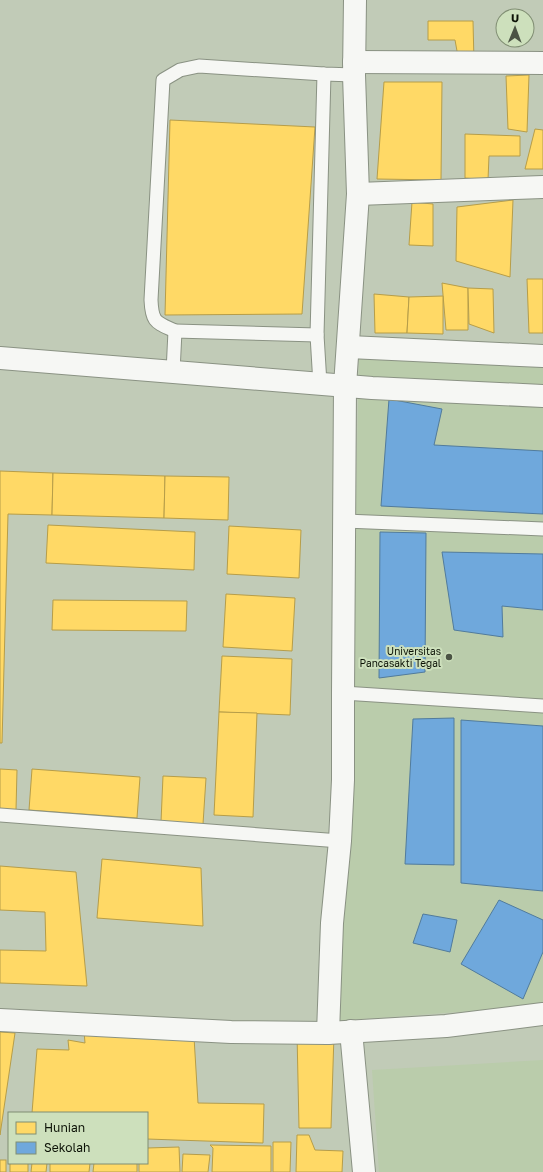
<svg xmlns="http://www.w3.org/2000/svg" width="543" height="1172" font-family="'Golos Text',sans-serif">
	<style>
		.built { fill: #baccab }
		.homes { fill: #ffd966; stroke: #b69d49 }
		.schools { fill: #6fa8dc; stroke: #517b9c }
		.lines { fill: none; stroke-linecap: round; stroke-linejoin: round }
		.lane-casing { stroke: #8a9283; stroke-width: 15 }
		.street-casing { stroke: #8a9283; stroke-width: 24 }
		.lane { stroke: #f6f7f4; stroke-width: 13 }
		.street { stroke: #f6f7f4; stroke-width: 22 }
		.poi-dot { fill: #4b5344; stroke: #cde0bc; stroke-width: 1.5 }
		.labels { text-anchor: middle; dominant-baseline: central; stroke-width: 4; stroke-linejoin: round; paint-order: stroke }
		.poi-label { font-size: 10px; fill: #0c1206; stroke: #cde0bc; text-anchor: end }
	</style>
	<rect width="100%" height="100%" fill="#c1cbb7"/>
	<g class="built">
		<path d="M359,356L543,364V1006L334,1021L355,708L354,606Z"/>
		<path d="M543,1060V1172H379L372,1070Z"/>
	</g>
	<g class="homes">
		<path d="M428,21H473L474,62H459L455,40H428Z"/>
		<path d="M529,75L527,132L508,129L506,76Z"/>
		<path d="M384,82H442L441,180L377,179Z"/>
		<path d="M170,120L315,127L302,314L165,315Z"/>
		<path d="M535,129L543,130V169H525Z"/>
		<path d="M465,134L520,136V156H489L488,180L465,178Z"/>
		<path d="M513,200L510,277L456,261L457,207Z"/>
		<path d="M412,202L433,204V246L409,245Z"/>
		<path d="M527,279H543V333H529Z"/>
		<path d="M442,283L468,288V330H446Z"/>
		<path d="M468,288L493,289L494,333L469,324Z"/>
		<path d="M374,294L409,297L407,333H375Z"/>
		<path d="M443,296V334L407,333L409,297Z"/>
		<path d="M0,471L53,473L52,515L8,514L2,743H0Z"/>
		<path d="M53,473L165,476L164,518L52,515Z"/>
		<path d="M165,476L229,477L228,520L164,518Z"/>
		<path d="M48,525L195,532L194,570L46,563Z"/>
		<path d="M229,526L301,530L299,578L227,574Z"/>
		<path d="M226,594L295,598L292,651L223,647Z"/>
		<path d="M53,600L187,601L186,631L52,630Z"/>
		<path d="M222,656L292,659L290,715L219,712Z"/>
		<path d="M219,712L257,713L253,817L214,815Z"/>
		<path d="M0,769L17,770L16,810L0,809Z"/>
		<path d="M32,769L140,777L137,818L29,810Z"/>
		<path d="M163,776L206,778L203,824L161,822Z"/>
		<path d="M102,859L201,868L203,926L97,918Z"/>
		<path d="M0,866L76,872L87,986L0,983V950L46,951L45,912L0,910Z"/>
		<path d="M84,1031L194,1037L198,1103L264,1104L263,1143L147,1139V1113H32L37,1049L69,1050L68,1040L85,1043Z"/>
		<path d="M0,1032L15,1033L0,1135Z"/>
		<path d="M297,1033L334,1035L331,1128H299Z"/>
		<path d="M297,1135H309L315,1150L343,1151L342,1172H296Z"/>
		<path d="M273,1142H291L290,1172H273Z"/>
		<path d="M210,1145L271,1146V1172H212L213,1148Z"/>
		<path d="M179,1147L180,1172H139V1163H147V1148Z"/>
		<path d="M183,1154L210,1155L208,1172H182Z"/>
		<rect x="0" y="1160" width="6" height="12"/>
		<rect x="10" y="1163" width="18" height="9"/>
		<path d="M32,1163H47L46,1172H31Z"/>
		<path d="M50,1163H90L89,1172H50Z"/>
		<path d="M94,1163H137V1172H93Z"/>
	</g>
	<g class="schools">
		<path d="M389,399L442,409L434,445L543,451V514L381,506Z"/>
		<path d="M380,532L426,533L425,672L379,678Z"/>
		<path d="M442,552L543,554V610L502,606L503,637L454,630Z"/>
		<path d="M454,718V865L405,864L413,719Z"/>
		<path d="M461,720L543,726V891L461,883Z"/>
		<path d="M499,900L543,920V952L523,999L461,964Z"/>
		<path d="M423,914L457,920L450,952L413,943Z"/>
	</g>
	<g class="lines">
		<g class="lane-casing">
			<g id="lane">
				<path d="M175,331C156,322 152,323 151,300L163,80L180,70L199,66L324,74L354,75"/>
				<path d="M173,372L175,331L317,335"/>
				<path d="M320,384L317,335L324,74"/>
				<path d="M345,521L543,529"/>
				<path d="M343,693L543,706"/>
				<path d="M0,815L340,841"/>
			</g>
		</g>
		<g class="street-casing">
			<g id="street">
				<path d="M354,62L543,63"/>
				<path d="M358,194L543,187"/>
				<path d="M349,347L543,356"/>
				<path d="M0,358L372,388L543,396"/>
				<path d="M0,1020L231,1032L328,1033L446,1026L543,1014"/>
				<path d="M351,1031L364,1172"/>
				<path d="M328,1033L332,923L340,841L343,780V693L345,386L358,194L354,75L355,0"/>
			</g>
		</g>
		<use href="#lane" class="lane"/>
		<use href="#street" class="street"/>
	</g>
	<circle class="poi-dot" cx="449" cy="657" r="4"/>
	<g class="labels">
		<g class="poi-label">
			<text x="441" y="651">Universitas<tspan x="441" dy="12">Pancasakti Tegal</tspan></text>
		</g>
	</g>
	<rect x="8" y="1112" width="140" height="52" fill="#cde0bc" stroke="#808e73"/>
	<rect x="16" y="1122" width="20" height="12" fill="#ffd966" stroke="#808e73"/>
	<text x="44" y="1132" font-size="12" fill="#0c1206">Hunian</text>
	<rect x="16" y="1142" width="20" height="12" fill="#6fa8dc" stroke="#808e73"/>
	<text x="44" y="1152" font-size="12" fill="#0c1206">Sekolah</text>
	<g transform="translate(515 28) rotate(1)"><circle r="19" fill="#cde0bc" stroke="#808e73"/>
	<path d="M0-3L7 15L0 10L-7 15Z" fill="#4b5344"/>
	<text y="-6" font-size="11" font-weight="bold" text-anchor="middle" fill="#0c1206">U</text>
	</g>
</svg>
